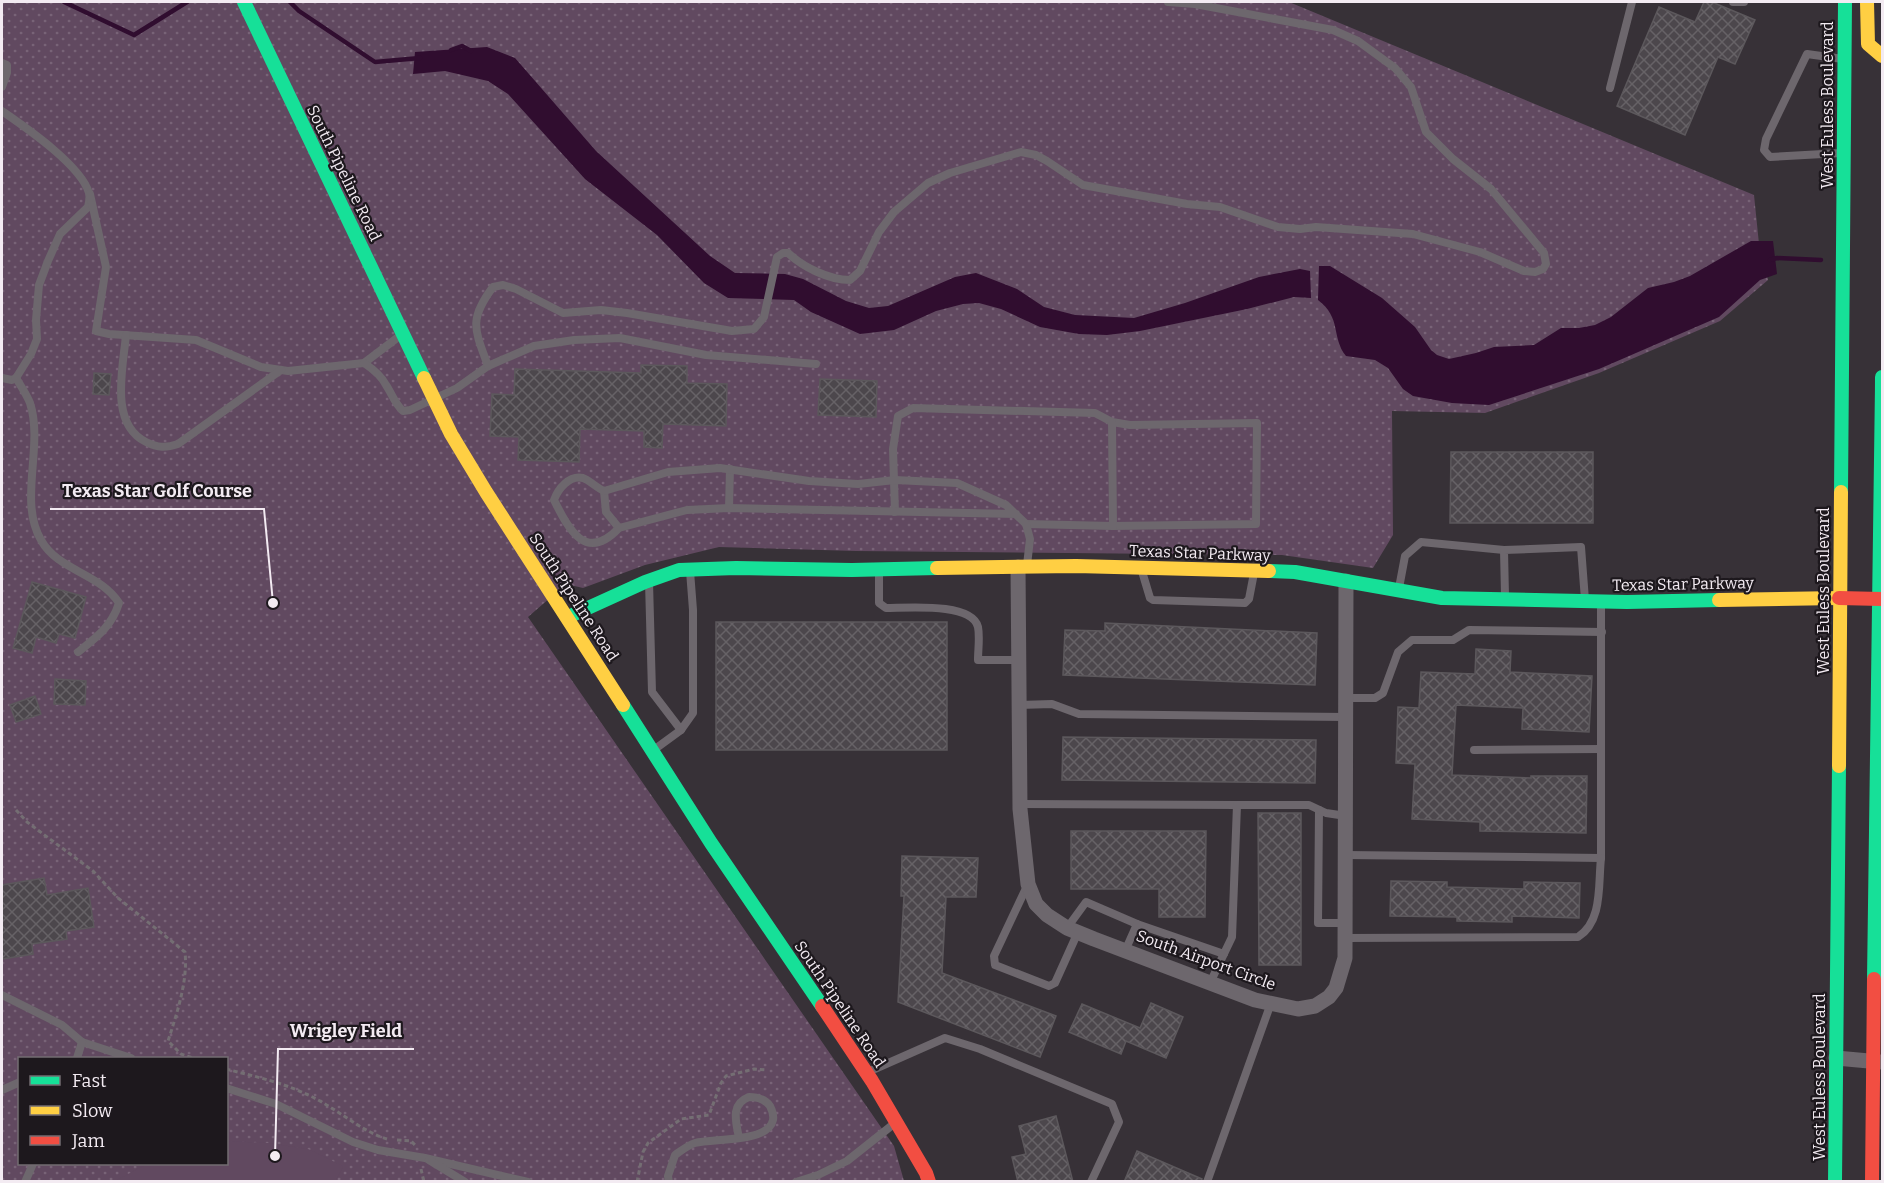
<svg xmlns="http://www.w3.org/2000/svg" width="1884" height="1183" font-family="Bitter,serif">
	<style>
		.grass { fill: url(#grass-dots); fill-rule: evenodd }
		.garden { fill: #614960 }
		.water { fill: #300d2f }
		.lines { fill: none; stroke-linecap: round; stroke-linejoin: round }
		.stream { stroke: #300d2f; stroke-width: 4.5 }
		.building { fill: url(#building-cross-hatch); stroke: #5c585c; stroke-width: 1.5 }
		.path { stroke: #746e73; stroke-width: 3; stroke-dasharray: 4.5 3; stroke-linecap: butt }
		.lane { stroke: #6d676d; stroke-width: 8 }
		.street { stroke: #6d676d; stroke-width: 15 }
		.fast { stroke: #16e098; stroke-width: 14 }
		.slow { stroke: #ffcf43; stroke-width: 14 }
		.jam { stroke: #f24e42; stroke-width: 14 }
		.labels { text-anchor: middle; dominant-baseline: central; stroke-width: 4.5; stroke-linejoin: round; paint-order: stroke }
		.street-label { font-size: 16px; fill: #f3ebf2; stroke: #1d181d }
		.leader { fill: none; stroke: #f3ebf2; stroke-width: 2 }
		.callout-dot { fill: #f3ebf2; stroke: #1d181d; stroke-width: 2 }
		.callout-label { font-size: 18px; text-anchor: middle; font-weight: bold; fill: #f3ebf2; stroke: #1d181d; stroke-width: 4.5; stroke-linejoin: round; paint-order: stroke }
	</style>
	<defs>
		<pattern id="grass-dots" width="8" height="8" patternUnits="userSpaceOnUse" patternTransform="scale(1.5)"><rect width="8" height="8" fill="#614960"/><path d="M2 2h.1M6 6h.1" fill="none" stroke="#786377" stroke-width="1.8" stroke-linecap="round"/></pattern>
		<pattern id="building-cross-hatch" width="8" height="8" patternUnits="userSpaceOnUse" patternTransform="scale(1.5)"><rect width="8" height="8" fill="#4c474c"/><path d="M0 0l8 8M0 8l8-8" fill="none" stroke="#666266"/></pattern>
	</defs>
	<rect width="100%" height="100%" fill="#373137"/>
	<path class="grass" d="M2,2H1289L1754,195L1759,244L1768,280L1720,321L1599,373L1485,413L1392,411L1393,535L1373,568L1282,555L856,551L719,547L645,565L583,588L566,584L528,617L894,1146L904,1181L2,1182ZM20,1058H226V1164H20Z"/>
	<path class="garden" d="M227,1141L268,1143L308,1149L343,1166L336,1181H115L147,1164H226Z"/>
	<g class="water">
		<path d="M487,47L515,58L596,151L710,256L735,273L785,274L803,279L846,301L869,308L888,306L955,277L976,273L1017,289L1044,307L1075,315L1134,318L1185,303L1259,277L1300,269L1310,271L1311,298L1294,297L1247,309L1140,331L1107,335L1079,334L1040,327L1001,309L979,303L963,304L936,311L894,330L860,334L811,312L794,300L728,298L704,283L657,235L585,179L508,94L488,81L445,71L413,74L415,52Z"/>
		<path d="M1751,241H1773L1777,274L1760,280L1719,317L1599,369L1489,405L1452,403L1413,396L1403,389L1388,368L1375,360L1346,356C1331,337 1342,318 1318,300L1319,266H1330L1382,298L1415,327L1431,350L1437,355L1449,359L1476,353L1494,347L1534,345L1561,328H1579L1595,325L1611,317L1648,288L1674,282L1690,276Z"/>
	</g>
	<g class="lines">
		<g class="stream">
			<path d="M64,2L134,35L187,2"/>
			<path d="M290,2L299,11L375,62L420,58"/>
			<path d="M451,50L462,46L471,51"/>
			<path d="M1770,260L1777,258L1821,260"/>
		</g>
	</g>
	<g class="building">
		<path d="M1704,2H1712L1755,20L1735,64L1718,57L1685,135L1617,106L1659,7L1695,22Z"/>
		<path d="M641,365L687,366V383L727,384L726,426L663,424L662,448L644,447V431L580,429L579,462L518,460L519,437L490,436L492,394L514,395L515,369L641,373Z"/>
		<path d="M94,373L111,374L109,395L93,394Z"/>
		<path d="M820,379L877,381L876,417L818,415Z"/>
		<path d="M1451,452H1593V523H1450Z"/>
		<path d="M32,582L86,597L75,638L59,634L56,643L36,637L32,653L13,648Z"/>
		<rect x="716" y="622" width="231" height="128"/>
		<path d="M1105,623L1317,633L1315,685L1063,675L1065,630L1105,631Z"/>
		<path d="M1476,649L1511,651L1510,672L1592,676L1589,732L1522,729L1523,708L1456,705L1452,775L1531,778V776H1587L1586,833L1480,831V822L1412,819L1415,764L1396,763L1398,707L1419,708L1421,672L1475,674Z"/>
		<path d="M55,679L86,681L85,705L54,704Z"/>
		<path d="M35,696L41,714L16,722L10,705Z"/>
		<path d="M1063,737L1316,740L1315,783L1062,780Z"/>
		<path d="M1258,813H1301V965H1259Z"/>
		<path d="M1071,831H1206L1205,917H1159V889H1071Z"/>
		<path d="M902,856L978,858L976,897H946L942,973L1056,1016L1040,1057L898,1002L904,896H901Z"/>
		<path d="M44,878L47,895L88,888L94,927L66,931L67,939L32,944L33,954L2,959V885Z"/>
		<path d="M1391,881L1447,882V887L1524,889V882L1580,883L1579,918L1512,916V922L1457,921V917L1390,916Z"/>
		<path d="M1151,1003L1183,1017L1166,1058L1126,1041L1121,1054L1069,1032L1082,1004L1140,1028Z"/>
		<path d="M1056,1116L1073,1182H1018L1012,1157L1026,1154L1019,1126Z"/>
		<path d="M1137,1151L1202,1179L1201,1182H1124Z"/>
	</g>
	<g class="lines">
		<g class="path">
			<path d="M16,810L27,822L93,871L118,898L185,952C188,981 177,1013 168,1041L181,1054L193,1058"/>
			<path d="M226,1069C253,1076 281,1082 306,1094C334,1106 360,1131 387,1139"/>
			<path d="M397,1140L411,1141L415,1145"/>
			<path d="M421,1169L424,1182"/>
			<path d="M637,1182L643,1152L648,1143L681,1119L709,1115L721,1083L726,1076L754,1069L767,1070"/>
		</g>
		<g class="lane">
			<path d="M1733,2H1744"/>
			<path d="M2,63L7,65V73L2,87"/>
			<path d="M1610,88L1632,2"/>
			<path d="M2,111C25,127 81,165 89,193C90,197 89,203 88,207L60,234L48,261L39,285L36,320L37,339L31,354L16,378L12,380L2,378"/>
			<path d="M1841,153L1770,157L1764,150L1766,139L1807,54L1843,59"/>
			<path d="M90,194L106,267L96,331L109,334L196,340L261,367L288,371L364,363L401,335"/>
			<path d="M126,335C123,368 109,424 146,442C158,448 166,448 178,444L281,370"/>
			<path d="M364,363C373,369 381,375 386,385C392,394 395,404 403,411L410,410L457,388L488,366"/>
			<path d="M816,364L706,355L620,338L574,340L534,346L488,366C475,330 468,320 493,287L503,285L516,289L563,313L601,310L627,313L732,331L754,329L764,317L777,257L783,253H788C803,267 829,280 850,280L860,271L879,232L894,212L928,183L950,173L1021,152L1036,155L1047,161L1083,185L1187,204L1220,207L1278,227L1300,229L1316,227L1413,234L1480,252L1524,271L1535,272L1543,269L1546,264L1544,253L1491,189L1453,159L1426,132L1411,87L1395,68L1358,41L1333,30L1195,4L1168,2"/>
			<path d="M16,378C21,386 27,395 30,403C44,446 18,501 41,540C58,571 100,573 119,603C112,626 97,637 78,652"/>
			<path d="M1112,422L1130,425L1257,423L1256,524L1113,526"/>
			<path d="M604,491L606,512L619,528"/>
			<path d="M729,508L730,469"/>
			<path d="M895,512L893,449L898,416L913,408L1095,413L1112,422L1113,526L1026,524"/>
			<path d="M1016,514L729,508L687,510L619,528C586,563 569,530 554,500C558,489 569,475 583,478C589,480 597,488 604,491L668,472L720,468L809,481L858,484L895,480L957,483L1006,505L1026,524L1030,539L1027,565"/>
			<path d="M1141,568L1150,598L1153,600L1245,603L1249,599L1254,573"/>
			<path d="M879,571V603L886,608C907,608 972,602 978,627C980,637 978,650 978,660H1019"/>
			<path d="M649,582L652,692L681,730"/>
			<path d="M1399,588L1405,556L1421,542L1504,550"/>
			<path d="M1505,596L1504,550L1581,547L1585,600"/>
			<path d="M1346,698H1375L1383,693L1398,652L1412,640H1453L1469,630L1602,632"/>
			<path d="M1019,705L1052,704L1079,714L1346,717"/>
			<path d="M655,749L681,730L693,713V610L690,571"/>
			<path d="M1474,750L1601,749"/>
			<path d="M1020,804L1237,805"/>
			<path d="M1319,810L1318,923H1345"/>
			<path d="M1346,855L1601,858V603"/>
			<path d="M1028,884L994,956L995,965L1049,986L1055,983L1078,932"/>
			<path d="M1067,928L1086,902L1137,924"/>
			<path d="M1345,938L1578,937C1603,921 1598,885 1601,858"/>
			<path d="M1125,951L1137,924L1224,954"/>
			<path d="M1210,983L1232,937L1237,805H1309L1326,813L1346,816"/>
			<path d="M2,995L62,1025L82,1042L131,1058"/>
			<path d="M77,1058L82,1042"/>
			<path d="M868,1072L945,1038L980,1049L1112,1104L1119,1122L1091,1182"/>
			<path d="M226,1088L276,1104L353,1142L378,1150L425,1158L528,1182"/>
			<path d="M2,1090L20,1082"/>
			<path d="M429,1160L465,1182"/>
			<path d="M25,1182L33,1164"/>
			<path d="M669,1182L668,1176L675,1155C681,1151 688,1145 695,1143C714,1138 768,1143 773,1120C774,1115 772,1110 770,1106C765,1099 757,1097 749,1097C730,1104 736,1122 739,1138"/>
			<path d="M796,1182L818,1175L847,1161L895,1123"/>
			<path d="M1207,1182L1271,1003"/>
		</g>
		<g class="street">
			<path d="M1018,567L1020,809L1028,884L1036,904L1047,915L1067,928L1094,939L1255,1000L1298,1009L1315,1006L1329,997L1336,988L1345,958L1346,581"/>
			<path d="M1836,1058L1880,1062"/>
		</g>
		<g class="fast">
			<path d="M244,2L424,378"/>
			<path d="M1841,492L1845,2"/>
			<path d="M1269,571L1295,572L1442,598L1627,602L1719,600"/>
			<path d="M568,617L645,582L679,570L736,568L852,570L937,568"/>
			<path d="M623,705L711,843L822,1006"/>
			<path d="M1874,979C1876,779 1881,578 1882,377"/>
			<path d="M1835,1182L1839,766"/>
		</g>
		<g class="slow">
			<path d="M1867,2L1868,44L1882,56"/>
			<path d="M424,378L451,434L486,492L623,705"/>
			<path d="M937,568L1076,566L1269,571"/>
			<path d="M1719,600L1839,598"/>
			<path d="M1839,766L1841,492"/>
		</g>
		<g class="jam">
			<path d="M1839,598L1881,599"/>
			<path d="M822,1006L872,1081L926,1173L929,1182"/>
			<path d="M1872,1182L1874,979"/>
		</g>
	</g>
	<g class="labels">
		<g class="street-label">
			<text transform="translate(1827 105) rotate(-90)">West Euless Boulevard</text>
			<text transform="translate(344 173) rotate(64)">South Pipeline Road</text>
			<text transform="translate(1200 553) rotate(2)">Texas Star Parkway</text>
			<text transform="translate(1683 584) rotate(-1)">Texas Star Parkway</text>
			<text transform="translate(1823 591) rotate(-90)">West Euless Boulevard</text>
			<text transform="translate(574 597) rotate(57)">South Pipeline Road</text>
			<text transform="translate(1206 960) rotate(20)">South Airport Circle</text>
			<text transform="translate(840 1004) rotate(56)">South Pipeline Road</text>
			<text transform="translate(1819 1077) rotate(-90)">West Euless Boulevard</text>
		</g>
	</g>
	<path class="leader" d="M273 603L264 509H50M275 1156L278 1049H414"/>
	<g class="callout-dot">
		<circle cx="273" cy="603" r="6"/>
		<circle cx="275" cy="1156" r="6"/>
	</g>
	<g class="callout-label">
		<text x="157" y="497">Texas Star Golf Course</text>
		<text x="346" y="1037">Wrigley Field</text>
	</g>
	<rect width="1884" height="1183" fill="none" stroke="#f3ebf2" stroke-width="6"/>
	<rect x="18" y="1057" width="210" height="108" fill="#1d181d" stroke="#736c72" stroke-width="1.5"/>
	<rect x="30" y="1076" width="30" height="9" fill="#16e098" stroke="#736c72" stroke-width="1.5"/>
	<text x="72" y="1087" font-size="18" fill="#f3ebf2">Fast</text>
	<rect x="30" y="1106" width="30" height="9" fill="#ffcf43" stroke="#736c72" stroke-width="1.5"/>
	<text x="72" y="1117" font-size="18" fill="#f3ebf2">Slow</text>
	<rect x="30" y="1136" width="30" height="9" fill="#f24e42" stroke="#736c72" stroke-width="1.5"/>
	<text x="72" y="1147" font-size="18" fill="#f3ebf2">Jam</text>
</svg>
